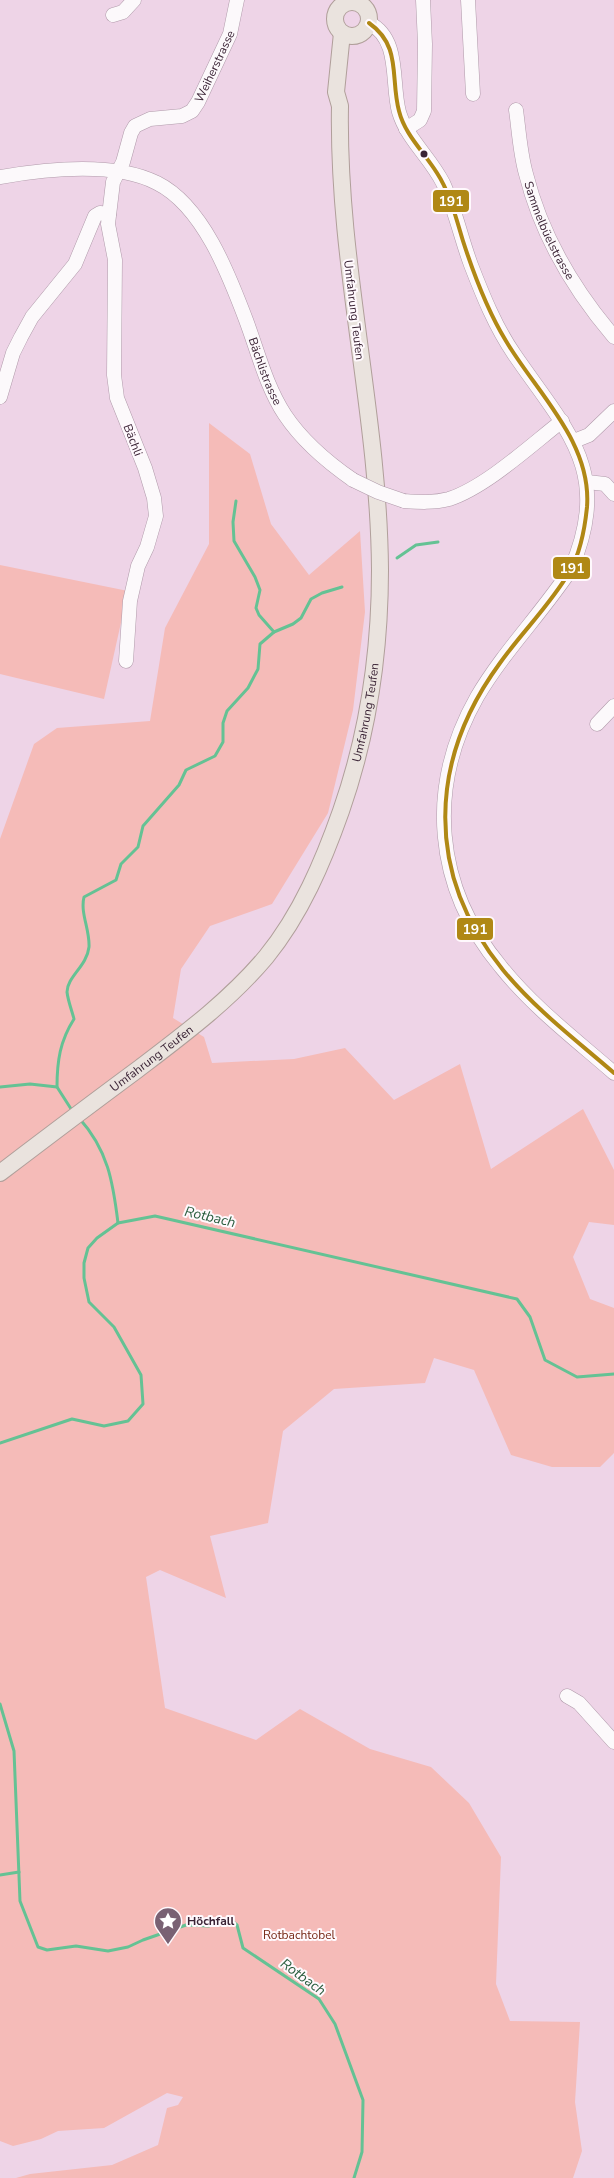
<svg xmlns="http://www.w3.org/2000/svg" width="614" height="2178" font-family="'Nunito Sans',sans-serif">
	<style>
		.green { fill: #f5bbb8 }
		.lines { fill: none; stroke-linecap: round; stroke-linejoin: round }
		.stream { stroke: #64c294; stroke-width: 3 }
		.minor-casing { stroke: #b09aaa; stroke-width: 15 }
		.major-casing { stroke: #b09f9a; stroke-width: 18 }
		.minor { stroke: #fcf9fb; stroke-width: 14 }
		.major { stroke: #eae3de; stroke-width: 16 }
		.minor-bridge-casing { stroke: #b09aaa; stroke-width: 15; stroke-linecap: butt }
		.minor-bridge { stroke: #fcf9fb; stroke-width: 14 }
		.bus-1-casing { stroke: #fff9fd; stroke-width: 8 }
		.bus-1 { stroke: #b08815; stroke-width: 4 }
		.bus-dot { fill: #3a2335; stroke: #fff9fd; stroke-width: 2 }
		.labels { text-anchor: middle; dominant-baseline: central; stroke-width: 4; stroke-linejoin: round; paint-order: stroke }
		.street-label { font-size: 12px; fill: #3a2335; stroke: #fff9fd }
		.poi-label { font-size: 12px; font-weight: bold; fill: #3a2335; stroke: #fff9fd; text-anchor: start }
		.park-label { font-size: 12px; fill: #752613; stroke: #fff9fd }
		.water-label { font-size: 14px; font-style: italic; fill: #2b5e3f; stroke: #fff9fd }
		.line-badge { stroke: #fff9fd; stroke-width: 2 }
		.badge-label { font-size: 14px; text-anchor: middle; font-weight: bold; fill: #fff }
	</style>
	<rect width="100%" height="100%" fill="#eed4e7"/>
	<g class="green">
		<path d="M209,423L250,454L271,524L309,575L360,531L365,612L353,710L328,813L272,904L210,926L181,969L173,1018L204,1037L212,1063L294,1059L345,1048L394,1100L460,1064L491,1169L583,1109L614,1170V1225L589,1222L573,1257L590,1299L614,1308V1453L600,1467H552L511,1455L474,1370L434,1358L425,1383L334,1389L283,1431L268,1523L210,1536L226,1598L160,1570L146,1577L165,1708L256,1740L300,1709L370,1749L431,1767L469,1803L501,1857L496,1984L510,2021L580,2022L575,2102L582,2151L573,2178H16L30,2174L112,2165L158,2145L167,2108L178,2105L183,2097L167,2093L104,2128L58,2131L41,2139L13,2146L0,2141V839L34,744L57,728L150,721L165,628L209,544Z"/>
		<path d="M0,565L128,591L104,699L0,674Z"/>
	</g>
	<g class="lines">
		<g class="stream">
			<path d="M397,558L416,545L438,542"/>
			<path d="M274,632L293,624L301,618L311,599L322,593L342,587"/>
			<path d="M0,1087L30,1084L57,1087L73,1112"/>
			<path d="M57,1087C57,1061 60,1041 74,1019C72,1011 68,1001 67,992C67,977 87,966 89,947C90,930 80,913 84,897L116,880L121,864L138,847L143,826L179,785L186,770L215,756L223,742V723L227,711L248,688L258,669L260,644L274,632L259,615L256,608L260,590L255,577L234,541L233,522L236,501"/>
			<path d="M79,1118C108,1150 113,1182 118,1223"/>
			<path d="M0,1443L72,1419L104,1426L128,1421L143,1404L141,1375L114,1327L89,1302L84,1278V1263L88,1248L97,1238L118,1223L155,1216L517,1299L530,1317L545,1360L577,1377L614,1374"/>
			<path d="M0,1704L14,1751L20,1901L38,1947L47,1950L76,1946L108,1951L128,1947L143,1940L186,1925L209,1926L220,1920H231L237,1925L243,1948L319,1999L335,2024L363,2100L362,2152L354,2178"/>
			<path d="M0,1875L19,1872"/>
		</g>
		<g class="minor-casing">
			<g id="minor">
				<path d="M468,0L473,94"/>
				<path d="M113,15L123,12L134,0"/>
				<path d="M369,23C401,39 391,83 399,112C407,139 430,157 443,183C455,209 461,238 471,265C483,296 495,326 514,354C566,430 613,470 571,569C542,613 504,651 477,697C426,787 434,887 501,967C533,1007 575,1039 614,1073"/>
				<path id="s1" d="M516,110C519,131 520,153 526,174C541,234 574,290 614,337"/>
				<path d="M406,129L420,120L424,111L425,44L423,0"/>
				<path id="s2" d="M0,177C46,169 114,161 157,183C203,206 229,275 246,320C258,352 266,386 285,415C303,442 327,462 353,480"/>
				<path d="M0,397L13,353L21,337L32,317L75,264L95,216L100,213L109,214"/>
				<path d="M574,441L589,435L614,411"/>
				<path d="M587,482L605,484L614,494"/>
				<path d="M404,501C419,502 434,503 449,499C486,487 531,445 562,421"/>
				<path id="s3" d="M126,661L130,601L138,566L147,547L156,516L154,498L145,468L117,398L114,375L115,260L108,224L113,182L123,162L131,133L135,126L150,119L182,116L192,111L198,102L230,34L237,0"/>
				<path d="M597,724L614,706"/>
				<path d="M567,1696L579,1703L614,1742"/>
			</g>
		</g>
		<g class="major-casing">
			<g id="major">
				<circle cx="352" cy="19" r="17"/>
				<path id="s4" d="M0,1173C46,1138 91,1104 137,1070C183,1035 229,1001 266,957C301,914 323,862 341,811C368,734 380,651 380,570C379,414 337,263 340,106L336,92L342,33"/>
			</g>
		</g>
		<use href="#minor" class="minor"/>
		<use href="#major" class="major"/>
		<g class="minor-bridge-casing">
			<path id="minor-bridge" d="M353,480L378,492L404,501"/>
		</g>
		<use href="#minor-bridge" class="minor-bridge"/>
		<g class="bus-1-casing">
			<path id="bus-1" d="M369,23C402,46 390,78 399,111C405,135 424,152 437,173C450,193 456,218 463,241C474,275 487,310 506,341C536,392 592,442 587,507C585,527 580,553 570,571C551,604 522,632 500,663C428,761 425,874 503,970C535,1009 576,1040 614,1073"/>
		</g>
		<use href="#bus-1" class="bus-1"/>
	</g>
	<defs>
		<g id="sight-pin" transform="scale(1.4375)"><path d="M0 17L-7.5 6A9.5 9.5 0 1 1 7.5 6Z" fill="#796173" stroke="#fff9fd"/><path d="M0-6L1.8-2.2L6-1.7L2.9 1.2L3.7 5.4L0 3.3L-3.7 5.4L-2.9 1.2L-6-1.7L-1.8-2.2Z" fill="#fff"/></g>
	</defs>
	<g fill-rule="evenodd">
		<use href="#sight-pin" x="168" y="1921"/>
	</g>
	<circle class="bus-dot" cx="424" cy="154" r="4.5"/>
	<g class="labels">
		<g class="street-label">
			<text stroke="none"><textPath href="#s3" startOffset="662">Weiherstrasse</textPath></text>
			<text stroke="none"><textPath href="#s1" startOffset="126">Sammelbüelstrasse</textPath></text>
			<text transform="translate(354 310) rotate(83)">Umfahrung Teufen</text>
			<text stroke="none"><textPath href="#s2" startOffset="381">Bächlistrasse</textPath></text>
			<text transform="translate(133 440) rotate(69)">Bächli</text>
			<text stroke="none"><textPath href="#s4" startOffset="610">Umfahrung Teufen</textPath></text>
			<text stroke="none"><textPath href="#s4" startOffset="190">Umfahrung Teufen</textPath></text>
		</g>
		<g class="poi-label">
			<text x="187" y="1921">Höchfall</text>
		</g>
		<g class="park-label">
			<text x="299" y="1935">Rotbachtobel</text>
		</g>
		<g class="water-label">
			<text transform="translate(210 1217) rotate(13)">Rotbach</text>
			<text transform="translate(303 1977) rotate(36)">Rotbach</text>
		</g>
	</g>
	<g class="line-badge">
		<rect x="432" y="189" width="38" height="24" rx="5" fill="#b08815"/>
		<rect x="552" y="556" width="39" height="24" rx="5" fill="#b08815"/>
		<rect x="456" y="917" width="38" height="24" rx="5" fill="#b08815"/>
	</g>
	<g class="badge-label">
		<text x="451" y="206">191</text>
		<text x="572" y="573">191</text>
		<text x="475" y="934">191</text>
	</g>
</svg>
